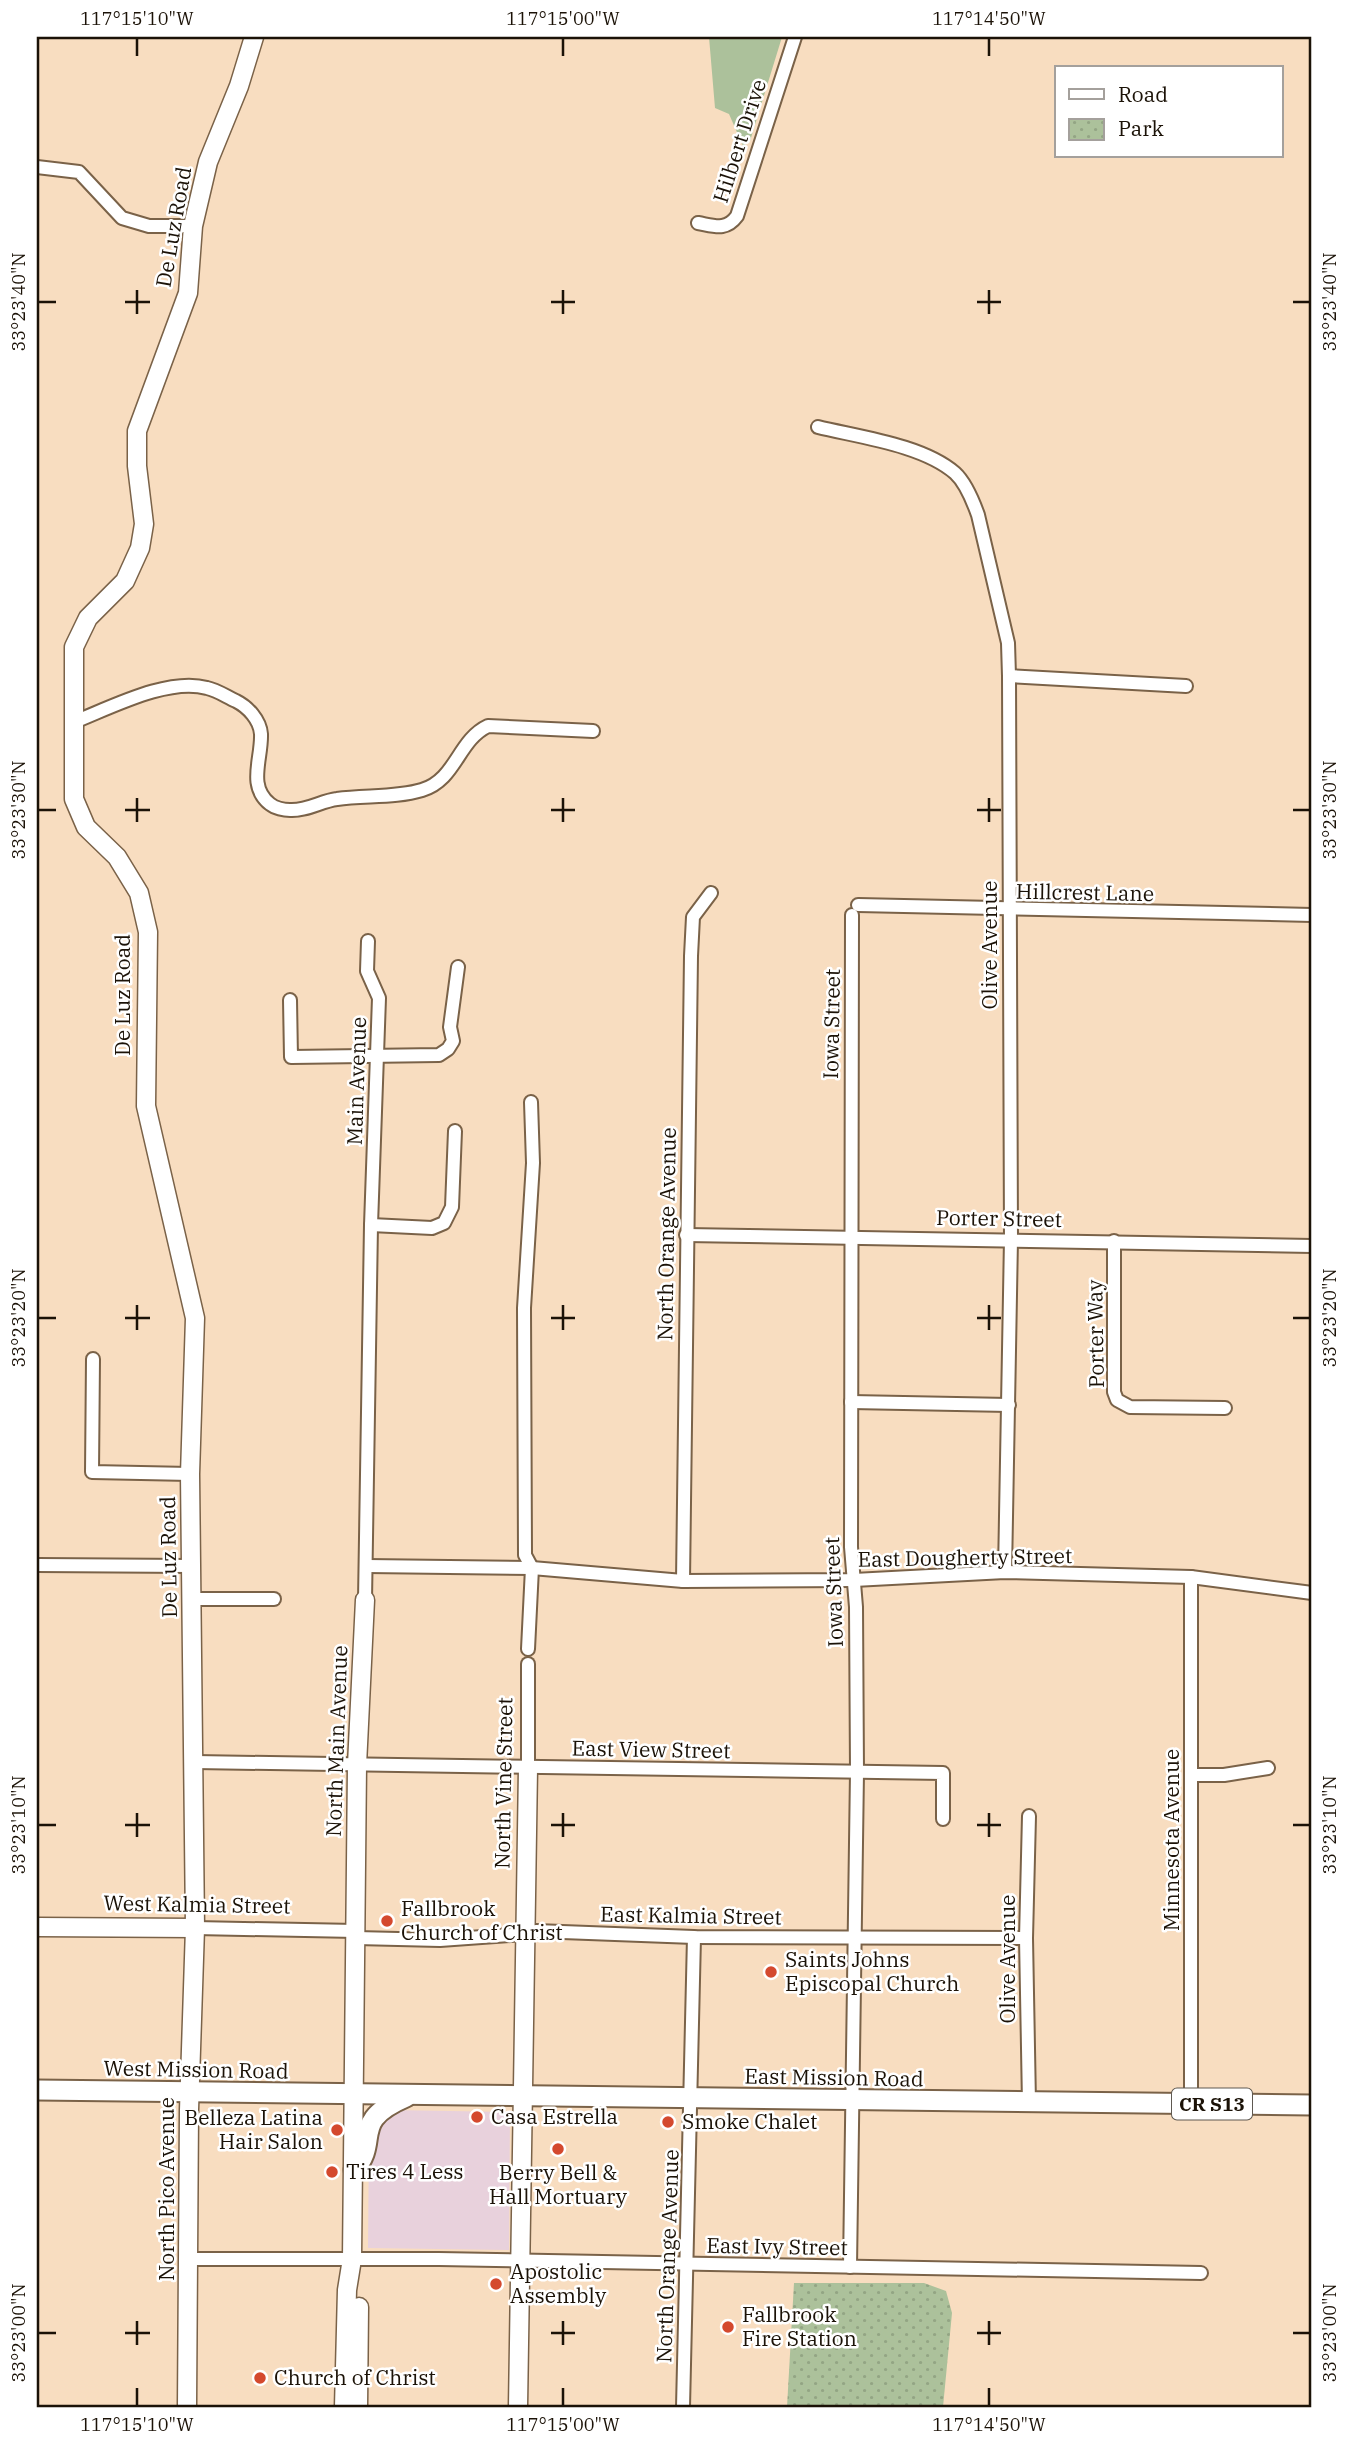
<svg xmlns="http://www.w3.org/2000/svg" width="1349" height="2444" font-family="'IBM Plex Serif',serif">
	<defs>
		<pattern id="park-dots" width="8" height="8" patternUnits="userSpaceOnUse" patternTransform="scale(1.75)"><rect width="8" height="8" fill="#acc19b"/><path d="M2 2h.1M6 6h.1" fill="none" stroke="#93a584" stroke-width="1.8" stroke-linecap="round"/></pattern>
	</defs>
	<rect width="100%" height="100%" fill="#f8ddc0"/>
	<path fill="#e8d1dc" d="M389,2110L510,2112L509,2250L368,2248L369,2133Z"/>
	<path fill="#acc19b" d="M709,37H782L750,141L743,146L729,114L715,108Z"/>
	<path fill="url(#park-dots)" d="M794,2283H924L946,2291L952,2313L943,2407H787Z"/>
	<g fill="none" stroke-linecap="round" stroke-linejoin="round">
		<g stroke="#7a6248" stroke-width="16">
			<g id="street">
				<path d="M37,167L79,172L122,218L149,226H193"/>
				<path d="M698,223C715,226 726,231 737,216L795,37"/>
				<path d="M818,427C859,437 923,445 955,473C966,483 973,501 978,515L1008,643L1009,676L1011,1239L1005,1572"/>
				<path d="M1009,676L1186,686"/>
				<path d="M74,722C110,708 168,677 207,688C217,690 227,697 236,701C248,707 260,720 261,734C262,759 247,786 270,804C275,808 284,810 290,810C307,811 321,801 337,799C364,795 396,798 422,790C456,780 458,740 488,726L593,731"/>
				<path d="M858,905L1312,915"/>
				<path d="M290,1000L291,1057L439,1055L448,1049L453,1041L450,1027L458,967"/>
				<path d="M371,1225L432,1228L444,1223L452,1207L455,1131"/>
				<path d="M686,1235L1312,1246"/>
				<path d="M1114,1241V1392L1117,1400L1130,1407L1225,1408"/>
				<path d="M93,1359L92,1472L190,1474"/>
				<path d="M851,1402L1009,1405"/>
				<path d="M37,1565L192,1566"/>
				<path d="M367,1566L532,1568L683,1581L854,1580L1005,1572L1191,1577L1312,1593"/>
				<path d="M1191,1577V2104"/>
				<path d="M683,1581L691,956L693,917L711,893"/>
				<path d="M193,1599H274"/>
				<path d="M365,1600L371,1225L379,998L367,971L368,941"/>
				<path d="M528,1649L532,1568L525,1555L524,1308L533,1163L531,1102"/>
				<path d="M195,1762L943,1773V1819"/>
				<path d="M528,1768V1664"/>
				<path d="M1191,1775H1224L1268,1768"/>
				<path d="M1029,1816L1026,1938L1029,2103"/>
				<path d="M195,1928L356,1931"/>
				<path d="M356,1938L440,1940L524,1934L536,1931L694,1937L1026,1938"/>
				<path d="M190,2259H439L1201,2273"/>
				<path d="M850,2267L857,1772L856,1607L851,1547L852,915"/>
				<path d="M683,2407L694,1937"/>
			</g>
		</g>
		<g stroke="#7a6248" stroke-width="21">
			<g id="secondary">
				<path d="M37,1927L195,1928"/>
				<path d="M187,2407L189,2110L195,1928L190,1474L195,1318L146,1106L148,932L139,893L117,857L86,827L74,799V647L88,618L125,581L140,548L144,524L137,466V431L188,293L193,226L208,162L239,86L254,37"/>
				<path d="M344,2407L347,2290L352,2259L357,1765L365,1600"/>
				<path d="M358,2407L359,2307"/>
				<path d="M518,2407L528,1768"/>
			</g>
		</g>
		<g stroke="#7a6248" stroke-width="23">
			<g id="primary">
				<path d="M37,2090L1312,2105"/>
				<path d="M354,2170C381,2140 348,2122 406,2097"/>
			</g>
		</g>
		<use href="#street" stroke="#fff" stroke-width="12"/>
		<use href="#secondary" stroke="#fff" stroke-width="18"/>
		<use href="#primary" stroke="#fff" stroke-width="19"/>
	</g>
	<path fill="none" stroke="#1b1207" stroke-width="2.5" d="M137,38V56M563,38V56M989,38V56M137,290V314M563,290V314M989,290V314M38,302H56M125,302H150M551,302H575M977,302H1001M1293,302H1310M137,798V822M563,798V822M989,798V822M38,810H56M125,810H150M551,810H575M977,810H1001M1293,810H1310M137,1305V1330M563,1305V1330M989,1305V1330M38,1318H56M125,1318H150M551,1318H575M977,1318H1001M1293,1318H1310M137,1813V1837M563,1813V1837M989,1813V1837M38,1825H56M125,1825H150M551,1825H575M977,1825H1001M1293,1825H1310M137,2321V2345M563,2321V2345M989,2321V2345M38,2333H56M125,2333H150M551,2333H575M977,2333H1001M1293,2333H1310M137,2388V2406M563,2388V2406M989,2388V2406"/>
	<g fill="#d4492e" stroke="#fff" stroke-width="2.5">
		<circle cx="387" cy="1921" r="7"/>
		<circle cx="771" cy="1972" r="7"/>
		<circle cx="477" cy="2117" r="7"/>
		<circle cx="668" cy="2122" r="7"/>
		<circle cx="337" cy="2130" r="7"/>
		<circle cx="558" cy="2149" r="7"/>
		<circle cx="332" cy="2172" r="7"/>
		<circle cx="496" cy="2284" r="7"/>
		<circle cx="728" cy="2327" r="7"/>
		<circle cx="260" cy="2378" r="7"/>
	</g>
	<g text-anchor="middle" stroke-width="5" stroke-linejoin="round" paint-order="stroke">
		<rect fill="#fff" stroke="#5f5951" stroke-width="2" x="1172" y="2088.5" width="80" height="31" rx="5"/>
		<g font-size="19" font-weight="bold" fill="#1b1207">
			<text x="1212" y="2111">CR S13</text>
		</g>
		<g font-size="21" fill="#1b1207" stroke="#fff">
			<text transform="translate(740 141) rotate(-72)" y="7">Hilbert Drive</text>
			<text transform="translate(174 227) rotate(-80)" y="7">De Luz Road</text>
			<text transform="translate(1085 893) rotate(1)" y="7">Hillcrest Lane</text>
			<text transform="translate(990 945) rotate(-90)" y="7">Olive Avenue</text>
			<text transform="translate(123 995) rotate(-90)" y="7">De Luz Road</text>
			<text transform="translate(832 1024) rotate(-89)" y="7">Iowa Street</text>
			<text transform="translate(357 1081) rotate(-88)" y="7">Main Avenue</text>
			<text transform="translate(999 1219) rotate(1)" y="7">Porter Street</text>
			<text transform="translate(667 1234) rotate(-89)" y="7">North Orange Avenue</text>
			<text transform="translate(1096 1334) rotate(-91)" y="7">Porter Way</text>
			<text transform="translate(169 1557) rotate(-91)" y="7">De Luz Road</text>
			<text transform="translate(965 1558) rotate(-1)" y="7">East Dougherty Street</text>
			<text transform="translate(834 1592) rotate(-92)" y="7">Iowa Street</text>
			<text transform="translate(337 1741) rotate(-88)" y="7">North Main Avenue</text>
			<text transform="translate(651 1750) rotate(1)" y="7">East View Street</text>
			<text transform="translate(504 1783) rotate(-89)" y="7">North Vine Street</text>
			<text transform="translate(1172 1840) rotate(-90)" y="7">Minnesota Avenue</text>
			<text transform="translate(197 1905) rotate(1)" y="7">West Kalmia Street</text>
			<text transform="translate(691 1916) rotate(1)" y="7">East Kalmia Street</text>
			<text transform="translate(1008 1959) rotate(-90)" y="7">Olive Avenue</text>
			<text transform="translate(196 2070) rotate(1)" y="7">West Mission Road</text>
			<text transform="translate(834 2078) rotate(1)" y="7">East Mission Road</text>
			<text transform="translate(167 2189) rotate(-90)" y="7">North Pico Avenue</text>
			<text transform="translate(777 2247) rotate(1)" y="7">East Ivy Street</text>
			<text transform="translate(668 2256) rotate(-88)" y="7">North Orange Avenue</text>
		</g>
		<g font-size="21" fill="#1b1207" stroke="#fff" text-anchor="start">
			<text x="401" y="1916">Fallbrook<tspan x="401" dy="24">Church of Christ</tspan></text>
			<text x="785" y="1967">Saints Johns<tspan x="785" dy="24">Episcopal Church</tspan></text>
			<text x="491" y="2124">Casa Estrella</text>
			<text x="323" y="2125" text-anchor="end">Belleza Latina<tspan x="323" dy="24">Hair Salon</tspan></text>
			<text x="682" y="2129">Smoke Chalet</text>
			<text x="346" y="2179">Tires 4 Less</text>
			<text x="558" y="2180" text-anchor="middle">Berry Bell &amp;<tspan x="558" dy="24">Hall Mortuary</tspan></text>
			<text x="510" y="2279">Apostolic<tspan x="510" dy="24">Assembly</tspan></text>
			<text x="742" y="2322">Fallbrook<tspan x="742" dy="24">Fire Station</tspan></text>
			<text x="274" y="2385">Church of Christ</text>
		</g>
	</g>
	<rect width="1349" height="2444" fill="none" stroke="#ffffff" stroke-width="77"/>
	<rect x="1055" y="66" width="228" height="91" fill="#ffffff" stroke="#a4a09c" stroke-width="2"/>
	<rect x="1069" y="89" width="35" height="10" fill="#ffffff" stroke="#a4a09c" stroke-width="2"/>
	<text x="1118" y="102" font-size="21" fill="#1b1207">Road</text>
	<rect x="1069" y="119" width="35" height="21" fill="url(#park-dots)" stroke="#a4a09c" stroke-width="2"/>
	<text x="1118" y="136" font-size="21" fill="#1b1207">Park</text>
	<rect x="38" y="38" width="1272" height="2368" fill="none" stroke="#1b1207" stroke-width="2.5"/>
	<g font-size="18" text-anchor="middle" fill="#1b1207">
		<text x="137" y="25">117°15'10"W</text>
		<text x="563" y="25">117°15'00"W</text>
		<text x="989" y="25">117°14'50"W</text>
		<text transform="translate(19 302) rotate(-90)" y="6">33°23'40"N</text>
		<text transform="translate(1330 302) rotate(-90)" y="6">33°23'40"N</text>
		<text transform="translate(19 810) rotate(-90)" y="6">33°23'30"N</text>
		<text transform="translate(1330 810) rotate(-90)" y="6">33°23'30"N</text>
		<text transform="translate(19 1318) rotate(-90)" y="6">33°23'20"N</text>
		<text transform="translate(1330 1318) rotate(-90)" y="6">33°23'20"N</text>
		<text transform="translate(19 1825) rotate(-90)" y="6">33°23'10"N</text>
		<text transform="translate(1330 1825) rotate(-90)" y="6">33°23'10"N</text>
		<text transform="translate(19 2333) rotate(-90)" y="6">33°23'00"N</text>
		<text transform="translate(1330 2333) rotate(-90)" y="6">33°23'00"N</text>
		<text x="137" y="2431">117°15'10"W</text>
		<text x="563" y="2431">117°15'00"W</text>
		<text x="989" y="2431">117°14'50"W</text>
	</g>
</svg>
